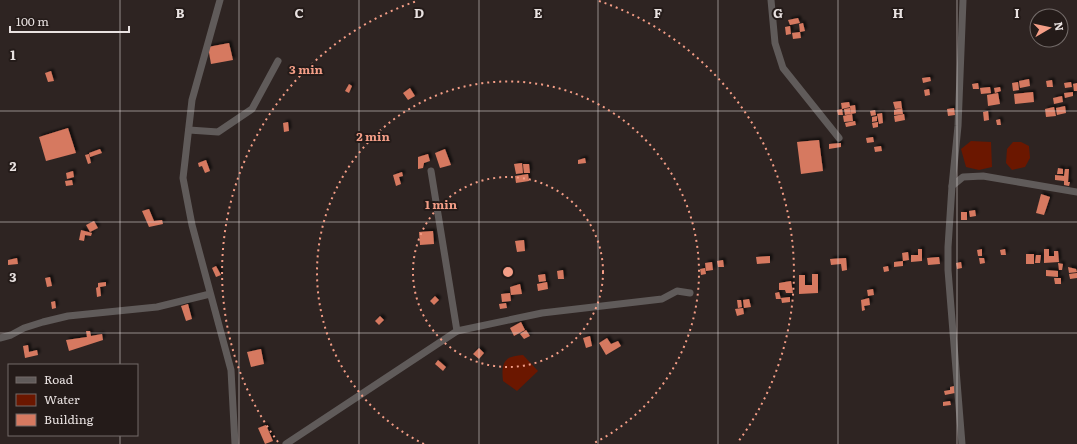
<svg xmlns="http://www.w3.org/2000/svg" width="1077" height="444" font-family="Literata,serif">
	<defs>
		<filter id="shadow"><feDropShadow dx="2.5" dy="-2.5" stdDeviation="1" flood-color="#0009"/></filter>
	</defs>
	<rect width="100%" height="100%" fill="#2e2422"/>
	<g fill="#6b1700">
		<path d="M971,141L991,142L992,167L979,170L966,167L961,149Z"/>
		<path d="M1013,142H1021L1029,146L1030,158L1025,167L1012,170L1006,163L1007,149Z"/>
		<path d="M523,355L538,371L517,391L503,381C501,363 504,356 523,355Z"/>
	</g>
	<g fill="#d67960" filter="url(#shadow)">
		<path d="M798,18L800,23L790,25L788,20Z"/>
		<path d="M803,23L805,31L800,32L799,24Z"/>
		<path d="M790,26L791,34L786,35L785,27Z"/>
		<path d="M800,32L801,38L793,39L792,33Z"/>
		<path d="M229,43L233,60L211,64L208,47Z"/>
		<path d="M51,71L54,81L48,82L45,73Z"/>
		<path d="M930,77L931,81L923,83L922,78Z"/>
		<path d="M1029,79L1030,86L1020,88L1019,81Z"/>
		<path d="M1052,80L1053,87H1047L1046,81Z"/>
		<path d="M1018,82L1019,90L1013,91L1012,83Z"/>
		<path d="M1071,82L1072,87L1065,88L1064,83Z"/>
		<path d="M978,83L979,89H973L972,84Z"/>
		<path d="M1077,83V91H1074L1073,84Z"/>
		<path d="M349,84L352,86L349,93L345,91Z"/>
		<path d="M990,87L991,93L981,94L980,88Z"/>
		<path d="M1000,87L1001,91L995,93L994,88Z"/>
		<path d="M410,88L415,96L408,100L403,93Z"/>
		<path d="M929,89L930,95L925,96L924,90Z"/>
		<path d="M1033,92L1034,102L1015,104L1014,94Z"/>
		<path d="M1073,92V96L1065,98L1064,93Z"/>
		<path d="M998,93L1000,104L988,106L987,95Z"/>
		<path d="M1062,96L1063,102L1054,104L1053,98Z"/>
		<path d="M901,101L902,108L895,109L893,102Z"/>
		<path d="M849,102L850,106L855,105L856,113L851,114L850,107L842,109L841,103Z"/>
		<path d="M1065,106L1066,113L1057,115L1056,108Z"/>
		<path d="M1054,107L1056,116L1046,117L1045,109Z"/>
		<path d="M850,108L851,114L845,115L844,109Z"/>
		<path d="M902,108L903,114L894,115V110Z"/>
		<path d="M954,108L955,115L948,116L947,109Z"/>
		<path d="M842,109L843,115H838L837,110Z"/>
		<path d="M875,110L876,115L871,116L870,111Z"/>
		<path d="M988,111L989,120L984,121L983,112Z"/>
		<path d="M882,113L883,123L879,124L877,114Z"/>
		<path d="M852,114L853,121L844,122L843,116Z"/>
		<path d="M904,114L905,120L895,122L894,116Z"/>
		<path d="M877,116V121L872,122V117Z"/>
		<path d="M1000,119L1001,125H997L996,120Z"/>
		<path d="M855,121L856,125L846,127L845,123Z"/>
		<path d="M288,122L289,131L284,132L283,123Z"/>
		<path d="M878,122V127L873,128L872,123Z"/>
		<path d="M68,128L76,153L46,161L39,137Z"/>
		<path d="M873,137L874,142L867,143L866,138Z"/>
		<path d="M819,140L823,171L801,174L797,142Z"/>
		<path d="M841,143V147L829,149V144Z"/>
		<path d="M881,146L882,151L875,152L874,147Z"/>
		<path d="M100,149L102,153L90,157L89,153Z"/>
		<path d="M445,149L451,165L440,168L435,153Z"/>
		<path d="M89,154L91,163L88,164L85,155Z"/>
		<path d="M428,154L430,161L424,163L423,168L418,169V157Z"/>
		<path d="M585,158L586,163L578,164V160Z"/>
		<path d="M206,160L210,171L205,173L202,166L199,167L198,163Z"/>
		<path d="M522,163L523,173L516,174L514,164Z"/>
		<path d="M523,164H529L530,173H524Z"/>
		<path d="M1058,168L1063,169V174H1057Z"/>
		<path d="M1065,169H1069L1068,182H1070L1069,186L1064,185V181L1055,180V175L1064,176Z"/>
		<path d="M73,171L74,177L67,179L66,173Z"/>
		<path d="M402,172L403,176L399,177L401,184L396,186L393,175Z"/>
		<path d="M528,174L529,181L516,183L515,176Z"/>
		<path d="M72,180L73,185L66,186L65,181Z"/>
		<path d="M1041,194L1050,197L1044,215L1036,213Z"/>
		<path d="M149,209L154,221L162,220L163,224L149,227L142,211Z"/>
		<path d="M975,210L976,216L970,217L969,211Z"/>
		<rect x="961" y="212" width="6" height="8"/>
		<path d="M94,221L98,228L90,232L86,225Z"/>
		<path d="M81,230L92,233L91,236L85,235L84,241L79,240Z"/>
		<path d="M433,231L434,244L420,245L419,232Z"/>
		<path d="M524,240L525,251L517,252L515,241Z"/>
		<path d="M918,249H922V261L911,262V255H918Z"/>
		<path d="M982,249V256H978L977,250Z"/>
		<path d="M1005,249L1006,255H1001L1000,250Z"/>
		<path d="M1044,249H1049V256H1054V251H1058L1059,262L1044,263Z"/>
		<path d="M908,252L909,260L903,261L902,253Z"/>
		<rect x="1026" y="254" width="8" height="10"/>
		<path d="M1036,255H1041L1040,263H1035Z"/>
		<path d="M770,256V263L757,264L756,257Z"/>
		<path d="M939,257L940,264L928,265L927,258Z"/>
		<path d="M17,258L18,264L8,265V260Z"/>
		<path d="M846,258L847,270L842,271L841,264L831,265L830,259Z"/>
		<path d="M979,258H984L985,263L980,264Z"/>
		<path d="M723,260L724,267H718L717,261Z"/>
		<path d="M903,261V266L894,267V262Z"/>
		<path d="M712,262L713,270L706,271L705,263Z"/>
		<path d="M961,262L962,268L957,269L956,263Z"/>
		<path d="M1058,263L1063,264L1062,270H1059Z"/>
		<path d="M216,266L221,275L216,277L212,268Z"/>
		<path d="M888,266L889,271L884,272L883,267Z"/>
		<path d="M1068,267L1076,269L1077,272L1069,273Z"/>
		<path d="M705,268L706,274L701,275L700,269Z"/>
		<path d="M563,270L564,279H558L557,271Z"/>
		<path d="M1046,270L1058,271V277L1046,276Z"/>
		<path d="M1077,273V278L1070,279L1069,274Z"/>
		<path d="M545,274L546,281L539,282L538,275Z"/>
		<path d="M812,274H818V293L799,294V275H805V285H812Z"/>
		<path d="M50,277L52,286L47,287L45,278Z"/>
		<path d="M1054,278H1061V284H1055Z"/>
		<path d="M791,281L793,293H786L785,290H779V283Z"/>
		<path d="M106,282V286L100,287L101,296L97,297L96,288L98,287V283Z"/>
		<path d="M547,282L548,289L538,291L537,284Z"/>
		<path d="M520,284L522,294L511,295L510,287Z"/>
		<path d="M873,289L874,295L868,296L867,290Z"/>
		<path d="M779,292L781,299H776L775,293Z"/>
		<path d="M510,293L511,301L502,302L501,294Z"/>
		<path d="M435,296L439,300L434,305L430,301Z"/>
		<path d="M790,297V302L782,303L781,298Z"/>
		<path d="M869,298L870,305L864,306L865,310L862,311L861,300Z"/>
		<path d="M749,299L751,307L744,308L743,300Z"/>
		<path d="M737,300H741L742,307L738,308Z"/>
		<path d="M55,301L56,308L52,309L51,302Z"/>
		<path d="M506,303L507,308L500,309L499,304Z"/>
		<path d="M188,304L192,319L186,321L181,306Z"/>
		<path d="M743,308L744,314L737,316L735,309Z"/>
		<path d="M380,316L384,320L379,325L375,321Z"/>
		<path d="M521,322L525,330L514,336L510,328Z"/>
		<path d="M526,330L530,336L524,339L520,334Z"/>
		<path d="M86,331H90L91,336L102,334L103,340L69,351L66,340L87,337Z"/>
		<path d="M590,336L592,346L586,348L583,338Z"/>
		<path d="M607,338L611,344L618,341L621,346L606,355L599,343Z"/>
		<path d="M28,345L29,352L37,350L38,355L25,358L23,346Z"/>
		<path d="M479,348L484,353L479,359L473,354Z"/>
		<path d="M261,349L264,364L251,367L247,352Z"/>
		<path d="M438,360L446,367L443,371L435,364Z"/>
		<path d="M954,386L955,393L945,395L944,391L950,390V387Z"/>
		<path d="M950,401L951,405L943,406V402Z"/>
		<path d="M266,425L273,441L265,444L258,428Z"/>
	</g>
	<g fill="none" stroke-linecap="round" stroke-linejoin="round">
		<g stroke="#605b5a" stroke-width="7">
			<path d="M220,0L192,100L183,178L192,225L231,370L235,444"/>
			<path d="M771,0L775,43L783,68L839,138"/>
			<path d="M189,130L218,132L252,109L278,61"/>
			<path d="M952,186L958,126L963,0"/>
			<path d="M457,331L542,313L662,299L677,291L690,293"/>
			<path d="M0,338L11,335L24,328L43,322L68,316L157,307L210,294"/>
			<path d="M286,444L457,331L431,171"/>
			<path d="M962,444L948,270V247L952,186L963,177L983,176L1077,192"/>
		</g>
	</g>
	<path fill="none" stroke="#e9e2e1" stroke-width="1" stroke-opacity="0.55" d="M120,0V365M239,0V444M359,0V444M479,0V444M598,0V444M718,0V444M838,0V444M957,0V444M0,111H1077M0,222H1077M0,333H1077M120,435V444"/>
	<g fill="none" stroke="#f49e87" stroke-width="2" stroke-dasharray="2 4">
		<circle cx="508" cy="272" r="95"/>
		<path d="M424 444A191 191 0 1 1 592 444"/>
		<path d="M278 442A286 286 0 0 1 417 1M599 1A286 286 0 0 1 738 442"/>
	</g>
	<g font-size="13" text-anchor="middle" font-weight="bold" fill="#e9e2e1" stroke="#241b19" stroke-width="4" stroke-linejoin="round" paint-order="stroke">
		<text x="180" y="18">B</text>
		<text x="299" y="18">C</text>
		<text x="419" y="18">D</text>
		<text x="538" y="18">E</text>
		<text x="658" y="18">F</text>
		<text x="778" y="18">G</text>
		<text x="898" y="18">H</text>
		<text x="1017" y="18">I</text>
		<text x="13" y="60">1</text>
		<text x="13" y="171">2</text>
		<text x="13" y="282">3</text>
	</g>
	<circle cx="508" cy="272" r="6" fill="#f49e87" stroke="#241b19" stroke-width="2"/>
	<g font-size="12" text-anchor="middle" font-weight="bold" fill="#f49e87" stroke="#241b19" stroke-width="4" stroke-linejoin="round" paint-order="stroke">
		<text x="306" y="74">3 min</text>
		<text x="373" y="141">2 min</text>
		<text x="441" y="209">1 min</text>
	</g>
	<rect x="8" y="364" width="130" height="72" fill="#241b19" stroke="#736b69"/>
	<rect x="16" y="377" width="20" height="6" fill="#605b5a" stroke="#736b69"/>
	<text x="44" y="384" font-size="12" fill="#e9e2e1">Road</text>
	<rect x="16" y="394" width="20" height="12" fill="#6b1700" stroke="#736b69"/>
	<text x="44" y="404" font-size="12" fill="#e9e2e1">Water</text>
	<rect x="16" y="414" width="20" height="12" fill="#d67960" stroke="#736b69"/>
	<text x="44" y="424" font-size="12" fill="#e9e2e1">Building</text>
	<g transform="translate(1049 28) rotate(81)"><circle r="19" fill="#241b19" stroke="#736b69"/>
	<path d="M0-3L7 15L0 10L-7 15Z" fill="#f49e87"/>
	<text y="-6" font-size="11" font-weight="bold" text-anchor="middle" fill="#e9e2e1">N</text>
	</g>
	<path d="M10 26v6h119v-6" fill="none" stroke="#e9e2e1" stroke-width="2"/>
	<text x="16" y="26" font-size="12" fill="#e9e2e1" stroke="#241b19" stroke-width="3" paint-order="stroke">100 m</text>
</svg>
